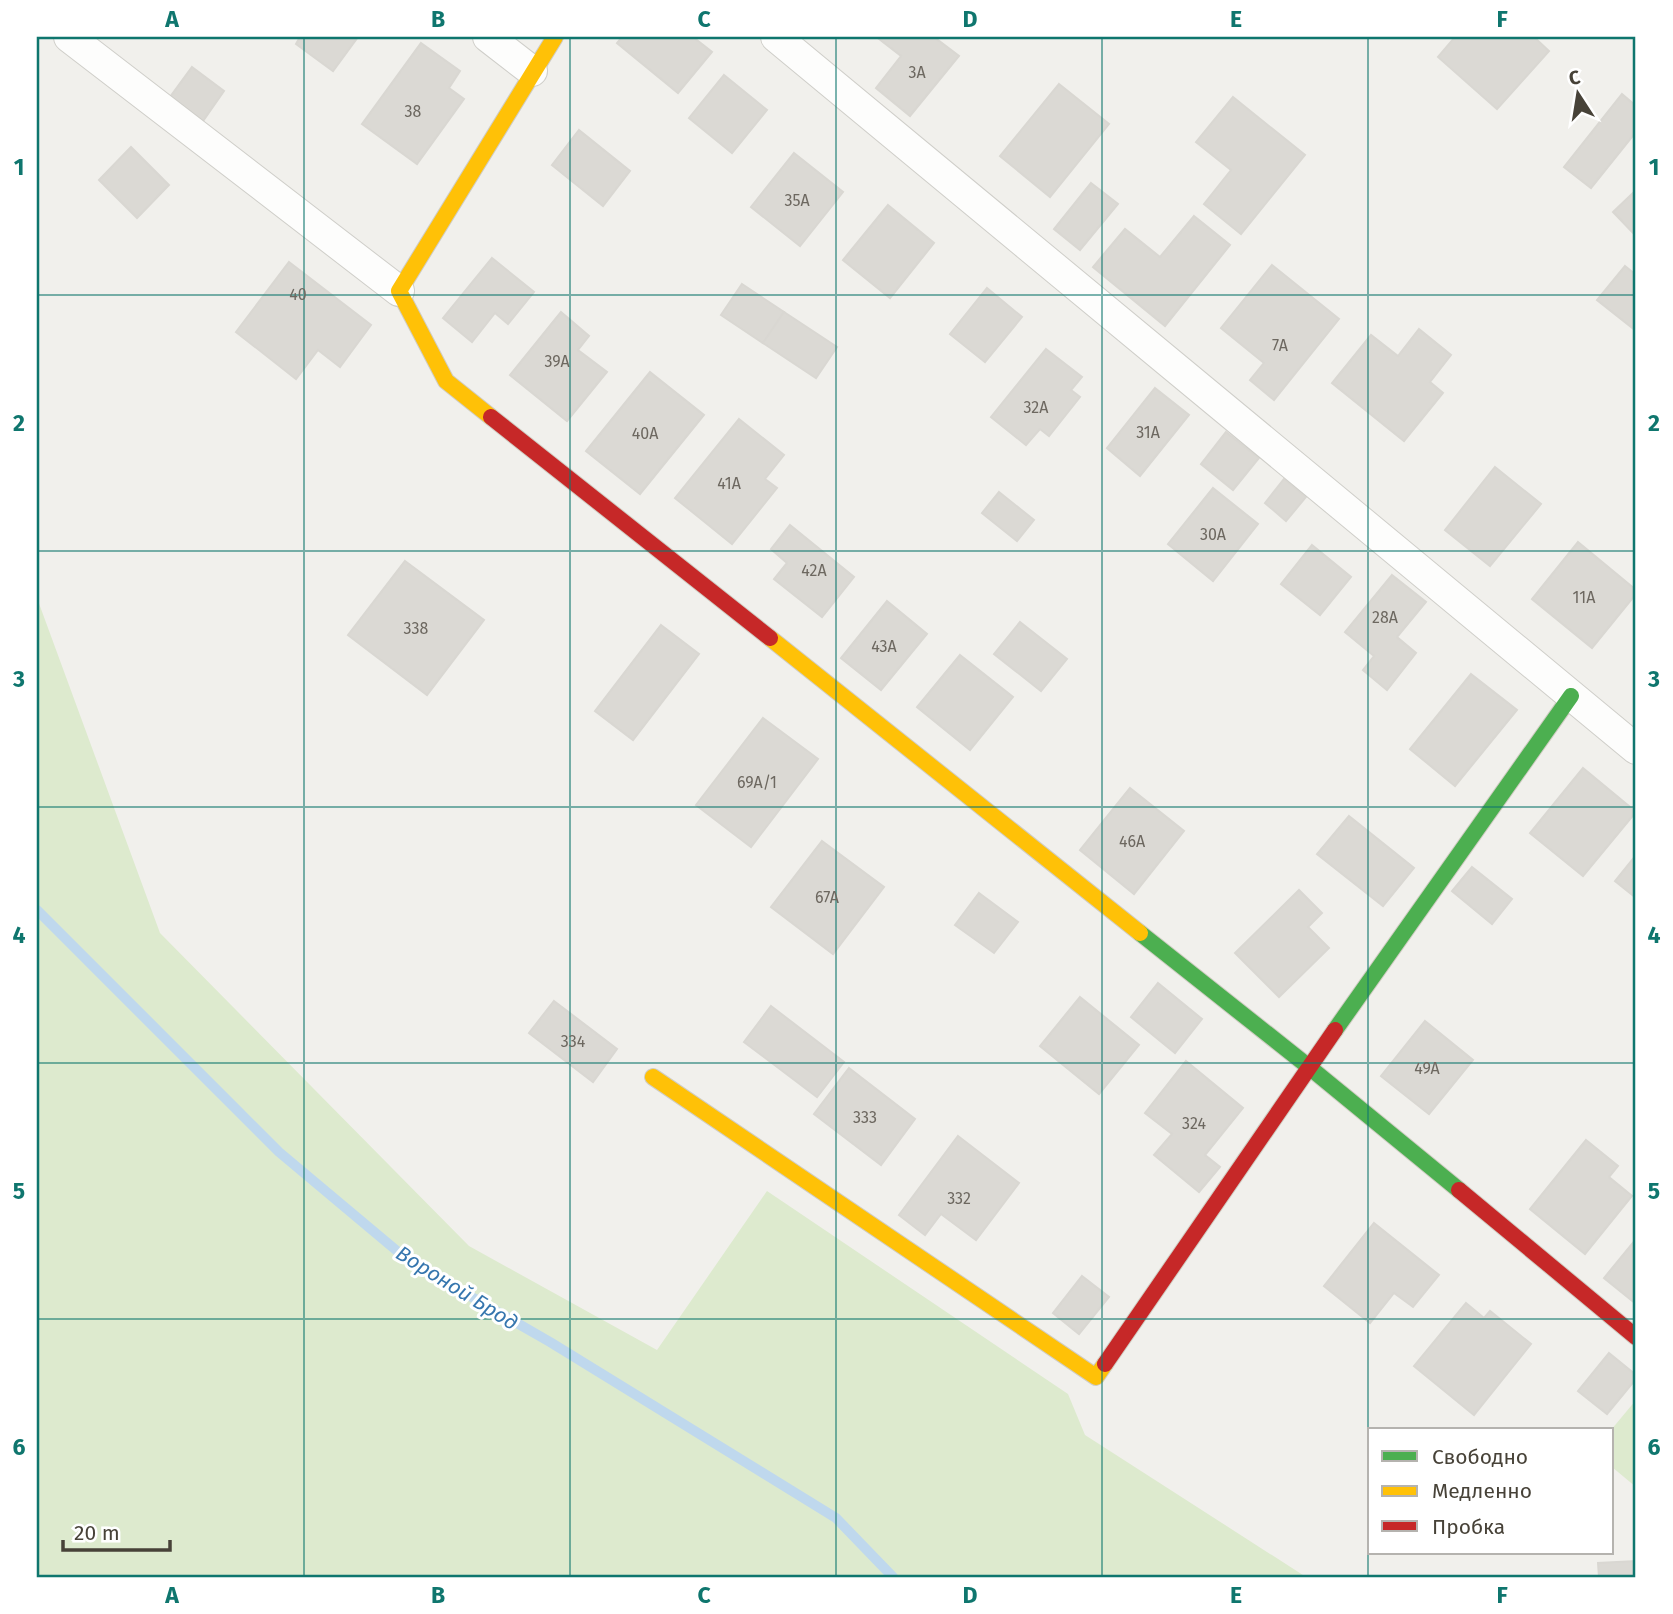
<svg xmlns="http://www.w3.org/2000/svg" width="1673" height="1614" font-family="'Fira Sans',sans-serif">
	<rect width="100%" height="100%" fill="#f1f0ec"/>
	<g fill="#ddeace">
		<path d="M37,598L160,933L469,1246L657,1350L767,1191L1068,1394L1085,1435L1306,1577H37Z"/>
		<path d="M1636,1400V1487L1612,1467L1611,1430Z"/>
	</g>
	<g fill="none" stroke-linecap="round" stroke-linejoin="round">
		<path stroke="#bfd8ed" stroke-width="10" d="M37,910L279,1152L409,1261L550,1342L836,1518L893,1577"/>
	</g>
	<g fill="#dbd9d4" stroke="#d9d7d2" stroke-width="2">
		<path d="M300,37H358L333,71L296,44Z"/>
		<path d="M622,37H693L712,52L678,93L617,43Z"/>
		<path d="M881,37H934L959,56L910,116L876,88L901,56L879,39Z"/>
		<path d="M1455,37H1534L1549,51L1497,109L1438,57Z"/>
		<path d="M421,43L460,71L449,88L464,99L417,164L362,124Z"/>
		<path d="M192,67L224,91L203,121L170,97Z"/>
		<path d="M724,75L767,110L732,153L689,118Z"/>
		<path d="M1059,84L1109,124L1050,197L1000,156Z"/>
		<path d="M1622,94L1636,106V132L1591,188L1564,167Z"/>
		<path d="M1233,97L1305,155L1241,234L1204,204L1231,170L1196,142Z"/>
		<path d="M579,130L630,171L603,206L552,165Z"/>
		<path d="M131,147L169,185L137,218L99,180Z"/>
		<path d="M794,153L843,192L800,246L751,207Z"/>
		<path d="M1091,183L1118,204L1080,250L1054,229Z"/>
		<path d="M1636,190V236L1613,212Z"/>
		<path d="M888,205L934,243L890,298L843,260Z"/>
		<path d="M1194,216L1230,245L1165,326L1093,267L1125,229L1160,257Z"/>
		<path d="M492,258L534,292L508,324L495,313L472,342L443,318Z"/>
		<path d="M289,262L371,325L340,367L318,350L296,379L236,332Z"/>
		<path d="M1272,265L1339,319L1274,400L1250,380L1264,363L1221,328Z"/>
		<path d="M1625,266L1636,275V331L1597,300Z"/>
		<path d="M742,284L784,312L763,343L721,315Z"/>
		<path d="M987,288L1022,317L985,362L950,334Z"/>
		<path d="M561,312L589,336L578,350L607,372L567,421L510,375Z"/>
		<path d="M784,312L837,347L816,378L763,343Z"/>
		<path d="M1419,329L1451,355L1430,382L1443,393L1404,441L1332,383L1371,335L1398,356Z"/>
		<path d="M1046,349L1082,377L1071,390L1080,397L1049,436L1040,429L1026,445L991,417Z"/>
		<path d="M650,372L704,415L640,494L586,451Z"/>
		<path d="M1155,388L1189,415L1140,476L1107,448Z"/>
		<path d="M739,419L784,455L765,479L777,488L732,544L675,498Z"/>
		<path d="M1226,432L1259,458L1233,490L1201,464Z"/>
		<path d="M1495,467L1541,504L1490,566L1445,530Z"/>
		<path d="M1284,479L1306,497L1286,521L1265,503Z"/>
		<path d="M1213,488L1258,524L1213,581L1168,544Z"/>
		<path d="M999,492L1034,520L1017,541L982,513Z"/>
		<path d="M790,525L854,577L822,617L774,579L787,563L771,549Z"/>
		<path d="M1578,542L1636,590V594L1592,648L1532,599Z"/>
		<path d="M1312,545L1351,577L1320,615L1281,584Z"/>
		<path d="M405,561L484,620L427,695L348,635Z"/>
		<path d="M1392,575L1426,602L1397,637L1416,653L1387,690L1363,670L1374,656L1345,632Z"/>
		<path d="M887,601L927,634L881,690L841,658Z"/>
		<path d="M1020,622L1067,659L1041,691L994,654Z"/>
		<path d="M661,625L699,654L633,740L595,711Z"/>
		<path d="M960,655L1013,697L970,750L917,707Z"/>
		<path d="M1471,674L1517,710L1455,786L1410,749Z"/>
		<path d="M763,718L818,759L751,847L696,805Z"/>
		<path d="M1583,768L1636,812L1583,876L1530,833Z"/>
		<path d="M1130,788L1184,831L1134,894L1080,850Z"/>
		<path d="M1349,816L1414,868L1383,906L1317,854Z"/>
		<path d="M822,841L884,887L833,954L771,907Z"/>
		<path d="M1636,855V898L1615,881Z"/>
		<path d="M1472,867L1512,899L1492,924L1452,891Z"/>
		<path d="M1299,890L1322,913L1308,927L1329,948L1279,997L1235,953Z"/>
		<path d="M979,893L1018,922L994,953L955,925Z"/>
		<path d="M1158,983L1202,1019L1175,1053L1131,1017Z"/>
		<path d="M1080,997L1139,1045L1099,1094L1040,1046Z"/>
		<path d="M554,1001L617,1049L593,1082L529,1033Z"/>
		<path d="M771,1006L844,1062L817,1097L744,1042Z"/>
		<path d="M1425,1021L1473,1060L1429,1114L1381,1076Z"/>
		<path d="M1186,1061L1243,1108L1205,1155L1220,1167L1199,1192L1154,1155L1172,1134L1145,1113Z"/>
		<path d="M849,1068L915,1119L881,1165L814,1114Z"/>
		<path d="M958,1136L1019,1183L976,1240L941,1214L925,1235L899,1215Z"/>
		<path d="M1586,1140L1618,1166L1609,1177L1632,1196L1585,1254L1530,1209Z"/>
		<path d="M1374,1223L1439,1275L1413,1307L1394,1293L1370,1323L1324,1286Z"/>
		<path d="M1636,1239V1304L1604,1278Z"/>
		<path d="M1082,1276L1109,1297L1079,1334L1053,1313Z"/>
		<path d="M1466,1303L1484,1318L1490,1311L1531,1344L1474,1415L1414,1366Z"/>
		<path d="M1609,1353L1636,1375V1379L1607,1414L1578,1391Z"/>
		<path d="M1636,1561V1577H1599L1598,1563Z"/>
	</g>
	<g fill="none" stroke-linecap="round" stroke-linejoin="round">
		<g stroke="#cfcec9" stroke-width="32">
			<g id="street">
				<path d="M69,37L399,291"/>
				<path d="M488,37L532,71"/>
				<path d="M776,37L1636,749"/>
			</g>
		</g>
		<g stroke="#d0cdc3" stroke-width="18">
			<g id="fast">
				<path d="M1140,933L1309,1067L1459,1190"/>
				<path d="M1335,1030L1571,696"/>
			</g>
		</g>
		<g stroke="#d0cdc3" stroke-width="18">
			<g id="slow">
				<path d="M491,417L446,381L399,291L555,37"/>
				<path d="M770,638L1140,933"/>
				<path d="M653,1077L1096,1377L1105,1364"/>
			</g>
		</g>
		<g stroke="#d0cdc3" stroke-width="18">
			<g id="jam">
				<path d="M491,417L770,638"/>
				<path d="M1459,1190L1636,1337"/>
				<path d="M1105,1364L1335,1030"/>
			</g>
		</g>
		<use href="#street" stroke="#fdfdfc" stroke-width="30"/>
		<use href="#fast" stroke="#4caf50" stroke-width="16"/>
		<use href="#slow" stroke="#ffc107" stroke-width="16"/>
		<use href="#jam" stroke="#c62828" stroke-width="16"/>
	</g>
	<path fill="none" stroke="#0f766e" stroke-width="2" stroke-opacity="0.55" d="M304,37V1577M570,37V1577M836,37V1577M1102,37V1577M1368,37V1577M37,295H1636M37,551H1636M37,807H1636M37,1063H1636M37,1319H1636"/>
	<g text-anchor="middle" stroke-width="6" stroke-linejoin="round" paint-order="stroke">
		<g font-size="16" fill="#6d6860">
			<text x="917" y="78">3А</text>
			<text x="413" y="117">38</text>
			<text x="797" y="206">35А</text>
			<text x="298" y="300">40</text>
			<text x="1280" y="351">7А</text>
			<text x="557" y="367">39А</text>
			<text x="1036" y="413">32А</text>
			<text x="1148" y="438">31А</text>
			<text x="645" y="439">40А</text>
			<text x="729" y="489">41А</text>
			<text x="1213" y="540">30А</text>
			<text x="814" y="576">42А</text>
			<text x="1584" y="603">11А</text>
			<text x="1385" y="623">28А</text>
			<text x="416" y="634">338</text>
			<text x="884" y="652">43А</text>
			<text x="757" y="788">69А/1</text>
			<text x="1132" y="847">46А</text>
			<text x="827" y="903">67А</text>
			<text x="573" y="1047">334</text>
			<text x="1427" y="1074">49А</text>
			<text x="865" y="1123">333</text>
			<text x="1194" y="1129">324</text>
			<text x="959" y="1204">332</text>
		</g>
		<g font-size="21" font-style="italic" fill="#3676ae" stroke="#fff">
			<text transform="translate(457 1288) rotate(32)" y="7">Вороной Брод</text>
		</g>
	</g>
	<rect width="1673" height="1614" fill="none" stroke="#ffffff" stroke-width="77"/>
	<rect x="1368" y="1428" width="245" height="126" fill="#ffffff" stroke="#b5b3af" stroke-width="2"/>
	<rect x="1382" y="1451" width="35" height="10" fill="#4caf50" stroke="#b5b3af" stroke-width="2"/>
	<text x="1432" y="1464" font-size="21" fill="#474238">Свободно</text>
	<rect x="1382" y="1486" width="35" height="10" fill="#ffc107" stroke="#b5b3af" stroke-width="2"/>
	<text x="1432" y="1498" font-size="21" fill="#474238">Медленно</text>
	<rect x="1382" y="1521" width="35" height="10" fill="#c62828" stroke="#b5b3af" stroke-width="2"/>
	<text x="1432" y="1534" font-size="21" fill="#474238">Пробка</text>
	<g transform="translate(1578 94) rotate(348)" stroke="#ffffff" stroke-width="5" paint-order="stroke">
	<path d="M0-5L12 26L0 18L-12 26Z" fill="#474238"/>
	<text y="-10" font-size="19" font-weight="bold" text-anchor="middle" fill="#474238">С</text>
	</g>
	<path d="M63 1540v10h107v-10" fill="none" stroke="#474238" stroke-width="3.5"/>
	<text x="74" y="1540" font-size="21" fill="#474238" stroke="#ffffff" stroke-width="5" paint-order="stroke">20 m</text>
	<rect x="38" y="38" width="1596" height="1538" fill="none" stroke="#0f766e" stroke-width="2.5"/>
	<g font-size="23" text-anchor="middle" font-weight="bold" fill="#0f766e">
		<text x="172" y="27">A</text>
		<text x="438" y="27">B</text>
		<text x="704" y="27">C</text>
		<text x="970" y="27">D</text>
		<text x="1236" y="27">E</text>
		<text x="1502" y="27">F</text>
		<text x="19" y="175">1</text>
		<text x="1654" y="175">1</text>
		<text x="19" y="431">2</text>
		<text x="1654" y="431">2</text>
		<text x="19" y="687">3</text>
		<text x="1654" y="687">3</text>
		<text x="19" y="943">4</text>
		<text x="1654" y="943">4</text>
		<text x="19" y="1199">5</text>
		<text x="1654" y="1199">5</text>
		<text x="19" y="1455">6</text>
		<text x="1654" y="1455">6</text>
		<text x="172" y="1603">A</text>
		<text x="438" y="1603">B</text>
		<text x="704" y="1603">C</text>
		<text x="970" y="1603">D</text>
		<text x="1236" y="1603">E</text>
		<text x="1502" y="1603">F</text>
	</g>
</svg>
